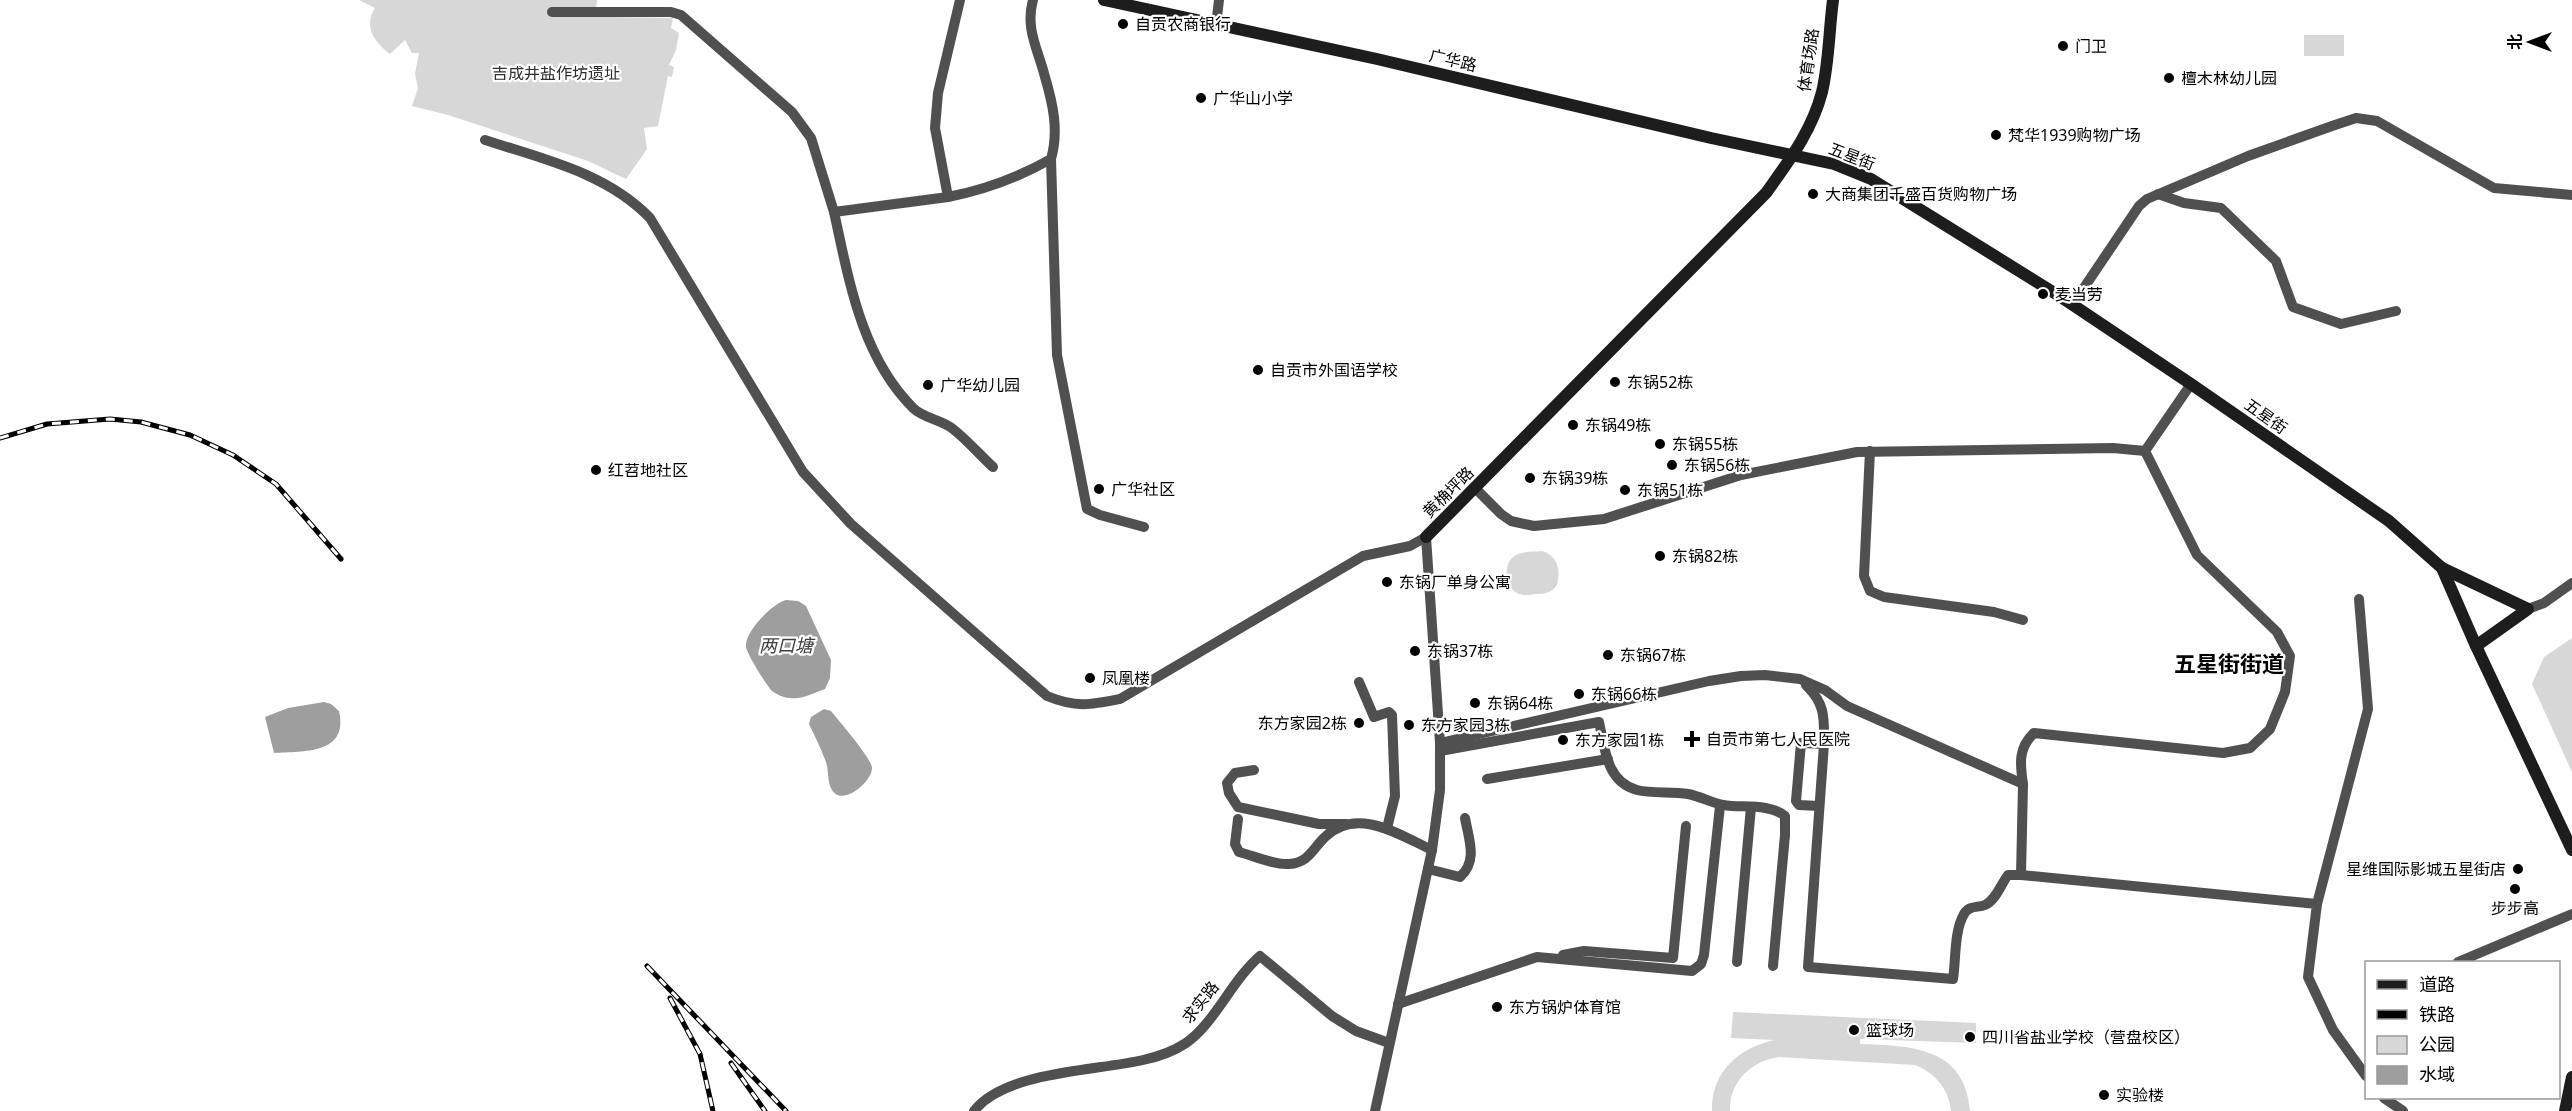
<svg xmlns="http://www.w3.org/2000/svg" width="2572" height="1111" font-family="'Noto Sans','Noto Sans SC',sans-serif">
	<rect width="100%" height="100%" fill="#fff"/>
	<g fill="#d7d7d7">
		<path d="M359,0H597L596,12L610,17L673,18L671,28L679,33L676,50L669,65L674,67L672,77L668,76L658,126L644,128L647,149L626,179L588,161L448,115L412,106L418,88L415,74L419,53H412L405,40L390,54C374,42 363,26 375,8Z"/>
		<rect x="2304" y="35" width="40" height="21"/>
		<path d="M1542,551C1558,556 1561,570 1557,585C1551,593 1545,594 1536,594C1529,595 1523,596 1517,593C1503,586 1503,559 1518,554C1526,551 1535,552 1542,551Z"/>
		<path d="M2572,638V772L2532,684L2544,657Z"/>
		<path d="M1733,1012L1976,1023V1043L1860,1039V1044C1910,1046 1965,1046 1970,1111H1951C1949,1089 1935,1073 1915,1065L1779,1057C1751,1061 1729,1082 1730,1111H1712C1711,1072 1739,1048 1774,1040L1731,1038Z"/>
	</g>
	<g fill="#9e9e9e">
		<path d="M786,600L798,601L806,606L831,660L830,678L825,689C813,693 802,700 789,698C784,698 776,694 772,691C767,686 747,654 746,647C744,632 773,603 786,600Z"/>
		<path d="M324,702L331,704L339,711C349,755 303,751 274,753L265,717L288,708Z"/>
		<path d="M824,709L831,711C839,721 872,759 872,768C872,782 842,807 832,790C827,782 829,771 826,762C821,749 815,736 809,724L811,717Z"/>
	</g>
	<g fill="none" stroke-linecap="round" stroke-linejoin="round">
		<g stroke="#505050" stroke-width="10">
			<path d="M960,0L938,93L935,128L948,197C984,190 1019,177 1051,159C1059,131 1053,104 1045,77C1038,49 1025,29 1033,0"/>
			<path d="M552,12H671L681,15L792,112L811,138L834,212L948,197"/>
			<path d="M1216,25L1219,0"/>
			<path d="M485,140C543,159 607,173 650,218L803,472L851,524L1047,696C1076,708 1090,705 1120,699L1363,556L1410,546L1426,537L1440,743V790L1432,850L1375,1111"/>
			<path d="M1051,159L1057,355L1087,509L1100,515L1144,527"/>
			<path d="M2158,194L2184,203L2221,208L2276,261L2293,307L2341,324L2396,311"/>
			<path d="M834,212C849,280 861,356 913,408C923,418 942,420 953,429C967,440 980,455 993,467"/>
			<path d="M2073,304L2139,206L2147,199L2248,156L2332,126L2356,118L2377,121L2494,188L2572,195"/>
			<path d="M1870,451L1864,576L1870,591L1884,597L1994,612L2023,620"/>
			<path d="M1475,488L1501,514L1511,521L1534,526L1604,519L1741,475L1857,452L2113,448L2145,451"/>
			<path d="M2528,609L2544,603L2572,583"/>
			<path d="M1359,682L1374,717L1389,712L1392,715L1395,796L1387,828"/>
			<path d="M1806,685C1826,704 1824,719 1824,744L1808,967L1953,979C1956,960 1954,931 1964,914C1969,905 1978,908 1985,905C1996,900 2001,884 2008,875H2021"/>
			<path d="M1440,743L1709,681L1741,676L1765,675L1800,679L1825,690L1847,706L2023,784L2021,875L2317,904L2308,977L2333,1030L2366,1076"/>
			<path d="M1440,751L1599,722C1605,748 1606,782 1637,790C1653,794 1672,791 1688,794C1704,797 1715,806 1732,806C1749,807 1772,805 1785,816V835L1773,966"/>
			<path d="M1254,770L1235,773L1227,783L1229,793L1238,807L1319,824H1346"/>
			<path d="M1487,779L1608,759"/>
			<path d="M2023,784C2020,764 2018,748 2034,733L2223,753L2250,748L2270,729L2285,692L2290,656L2277,632L2197,555L2145,451L2191,384"/>
			<path d="M1819,806L1799,805L1796,801L1801,743L1824,744"/>
			<path d="M1238,819L1235,844L1239,852C1254,856 1274,865 1289,864C1309,863 1313,848 1325,837C1357,806 1400,835 1432,850"/>
			<path d="M1428,869L1460,877C1478,861 1469,840 1465,818"/>
			<path d="M2317,904L2368,709L2359,599"/>
			<path d="M1563,955L1584,951L1673,958L1686,826"/>
			<path d="M1737,962L1751,807"/>
			<path d="M2458,962L2572,914"/>
			<path d="M1398,1004L1537,957L1692,971L1701,964L1704,955L1720,806"/>
			<path d="M2384,1098L2403,1111"/>
			<path d="M974,1111C1005,1071 1096,1071 1143,1060C1157,1057 1174,1051 1186,1043C1214,1024 1232,980 1260,956L1332,1016L1356,1031L1389,1043"/>
		</g>
		<g stroke="#1d1d1d" stroke-width="12">
			<path d="M1104,0L1377,59L1711,138L1834,164L1871,179L2061,297L2191,384L2389,521L2442,568L2476,646L2572,850"/>
			<path d="M1426,537L1766,193C1788,162 1812,131 1822,92C1829,63 1829,30 1833,0"/>
			<path d="M2442,568L2528,609L2476,646"/>
			<path d="M2565,1111L2572,1077"/>
		</g>
		<g stroke="#000" stroke-width="5">
			<g id="rail">
				<path d="M0,438L47,424L110,419L141,422L190,435L233,455L276,484L341,559"/>
				<path d="M647,966L786,1111"/>
				<path d="M670,998L700,1054L713,1111"/>
				<path d="M731,1063L765,1111"/>
			</g>
		</g>
		<use href="#rail" stroke="#fff" stroke-width="3" stroke-dasharray="9" stroke-linecap="butt"/>
	</g>
	<g fill="#000" stroke="#fff" stroke-width="2">
		<circle cx="1123" cy="24" r="6"/>
		<circle cx="2063" cy="46" r="6"/>
		<circle cx="2169" cy="78" r="6"/>
		<circle cx="1201" cy="98" r="6"/>
		<circle cx="1996" cy="135" r="6"/>
		<circle cx="1813" cy="194" r="6"/>
		<circle cx="2043" cy="294" r="6"/>
		<circle cx="1258" cy="370" r="6"/>
		<circle cx="1615" cy="382" r="6"/>
		<circle cx="928" cy="385" r="6"/>
		<circle cx="1573" cy="425" r="6"/>
		<circle cx="1660" cy="444" r="6"/>
		<circle cx="1672" cy="465" r="6"/>
		<circle cx="596" cy="470" r="6"/>
		<circle cx="1530" cy="478" r="6"/>
		<circle cx="1099" cy="489" r="6"/>
		<circle cx="1625" cy="490" r="6"/>
		<circle cx="1660" cy="556" r="6"/>
		<circle cx="1387" cy="582" r="6"/>
		<circle cx="1415" cy="651" r="6"/>
		<circle cx="1608" cy="655" r="6"/>
		<circle cx="1090" cy="678" r="6"/>
		<circle cx="1579" cy="694" r="6"/>
		<circle cx="1475" cy="703" r="6"/>
		<circle cx="1359" cy="723" r="6"/>
		<circle cx="1409" cy="725" r="6"/>
		<path d="M1689 730h6v6h6v6h-6v6h-6v-6h-6v-6h6z"/>
		<circle cx="1563" cy="740" r="6"/>
		<circle cx="2518" cy="869" r="6"/>
		<circle cx="2515" cy="889" r="6"/>
		<circle cx="1497" cy="1007" r="6"/>
		<circle cx="1854" cy="1030" r="6"/>
		<circle cx="1970" cy="1037" r="6"/>
		<circle cx="2104" cy="1095" r="6"/>
	</g>
	<g text-anchor="middle" stroke-width="4.5" stroke-linejoin="round" paint-order="stroke">
		<g font-size="16" fill="#000" stroke="#fff" text-anchor="start">
			<text x="1135" y="30">自贡农商银行</text>
			<text x="2075" y="52">门卫</text>
			<text x="2181" y="84">檀木林幼儿园</text>
			<text x="1213" y="104">广华山小学</text>
			<text x="2008" y="141">梵华1939购物广场</text>
			<text x="1825" y="200">大商集团千盛百货购物广场</text>
			<text x="2055" y="300">麦当劳</text>
			<text x="1270" y="376">自贡市外国语学校</text>
			<text x="1627" y="388">东锅52栋</text>
			<text x="940" y="391">广华幼儿园</text>
			<text x="1585" y="431">东锅49栋</text>
			<text x="1672" y="450">东锅55栋</text>
			<text x="1684" y="471">东锅56栋</text>
			<text x="608" y="476">红苕地社区</text>
			<text x="1542" y="484">东锅39栋</text>
			<text x="1111" y="495">广华社区</text>
			<text x="1637" y="496">东锅51栋</text>
			<text x="1672" y="562">东锅82栋</text>
			<text x="1399" y="588">东锅厂单身公寓</text>
			<text x="1427" y="657">东锅37栋</text>
			<text x="1620" y="661">东锅67栋</text>
			<text x="1102" y="684">凤凰楼</text>
			<text x="1591" y="700">东锅66栋</text>
			<text x="1487" y="709">东锅64栋</text>
			<text x="1347" y="729" text-anchor="end">东方家园2栋</text>
			<text x="1421" y="731">东方家园3栋</text>
			<text x="1706" y="745">自贡市第七人民医院</text>
			<text x="1575" y="746">东方家园1栋</text>
			<text x="2506" y="875" text-anchor="end">星维国际影城五星街店</text>
			<text x="2515" y="914" text-anchor="middle">步步高</text>
			<text x="1509" y="1013">东方锅炉体育馆</text>
			<text x="1866" y="1036">篮球场</text>
			<text x="1982" y="1043">四川省盐业学校（营盘校区）</text>
			<text x="2116" y="1101">实验楼</text>
		</g>
		<g font-size="16" fill="#000" stroke="#fff">
			<text transform="translate(1453 60) rotate(13)" y="6">广华路</text>
			<text transform="translate(1808 60) rotate(-82)" y="6">体育场路</text>
			<text transform="translate(1852 156) rotate(21)" y="6">五星街</text>
			<text transform="translate(2266 416) rotate(35)" y="6">五星街</text>
			<text transform="translate(1448 492) rotate(-45)" y="6">黄桷坪路</text>
			<text transform="translate(1200 1002) rotate(-52)" y="6">求实路</text>
		</g>
		<g font-size="16" fill="#2e2e2e" stroke="#fff">
			<text x="556" y="79">吉成井盐作坊遗址</text>
		</g>
		<g font-size="18" font-style="italic" fill="#3f3f3f" stroke="#fff">
			<text x="786" y="652">两口塘</text>
		</g>
		<g font-size="22" font-weight="bold" fill="#000" stroke="#fff">
			<text x="2229" y="672">五星街街道</text>
		</g>
	</g>
	<rect x="2365" y="961" width="195" height="138" fill="#ffffff" stroke="#999999" stroke-width="1.5"/>
	<rect x="2377" y="980" width="30" height="9" fill="#1d1d1d" stroke="#999999" stroke-width="1.5"/>
	<text x="2419" y="991" font-size="18" fill="#000000">道路</text>
	<rect x="2377" y="1010" width="30" height="9" fill="#000000" stroke="#999999" stroke-width="1.5"/>
	<text x="2419" y="1021" font-size="18" fill="#000000">铁路</text>
	<rect x="2377" y="1036" width="30" height="18" fill="#d7d7d7" stroke="#999999" stroke-width="1.5"/>
	<text x="2419" y="1051" font-size="18" fill="#000000">公园</text>
	<rect x="2377" y="1066" width="30" height="18" fill="#9e9e9e" stroke="#999999" stroke-width="1.5"/>
	<text x="2419" y="1081" font-size="18" fill="#000000">水域</text>
	<g transform="translate(2530 42) rotate(270)" stroke="#ffffff" stroke-width="4.5" paint-order="stroke">
	<path d="M0-4.5L10 22L0 15L-10 22Z" fill="#000000"/>
	<text y="-9" font-size="16" font-weight="bold" text-anchor="middle" fill="#000000">北</text>
	</g>
</svg>
